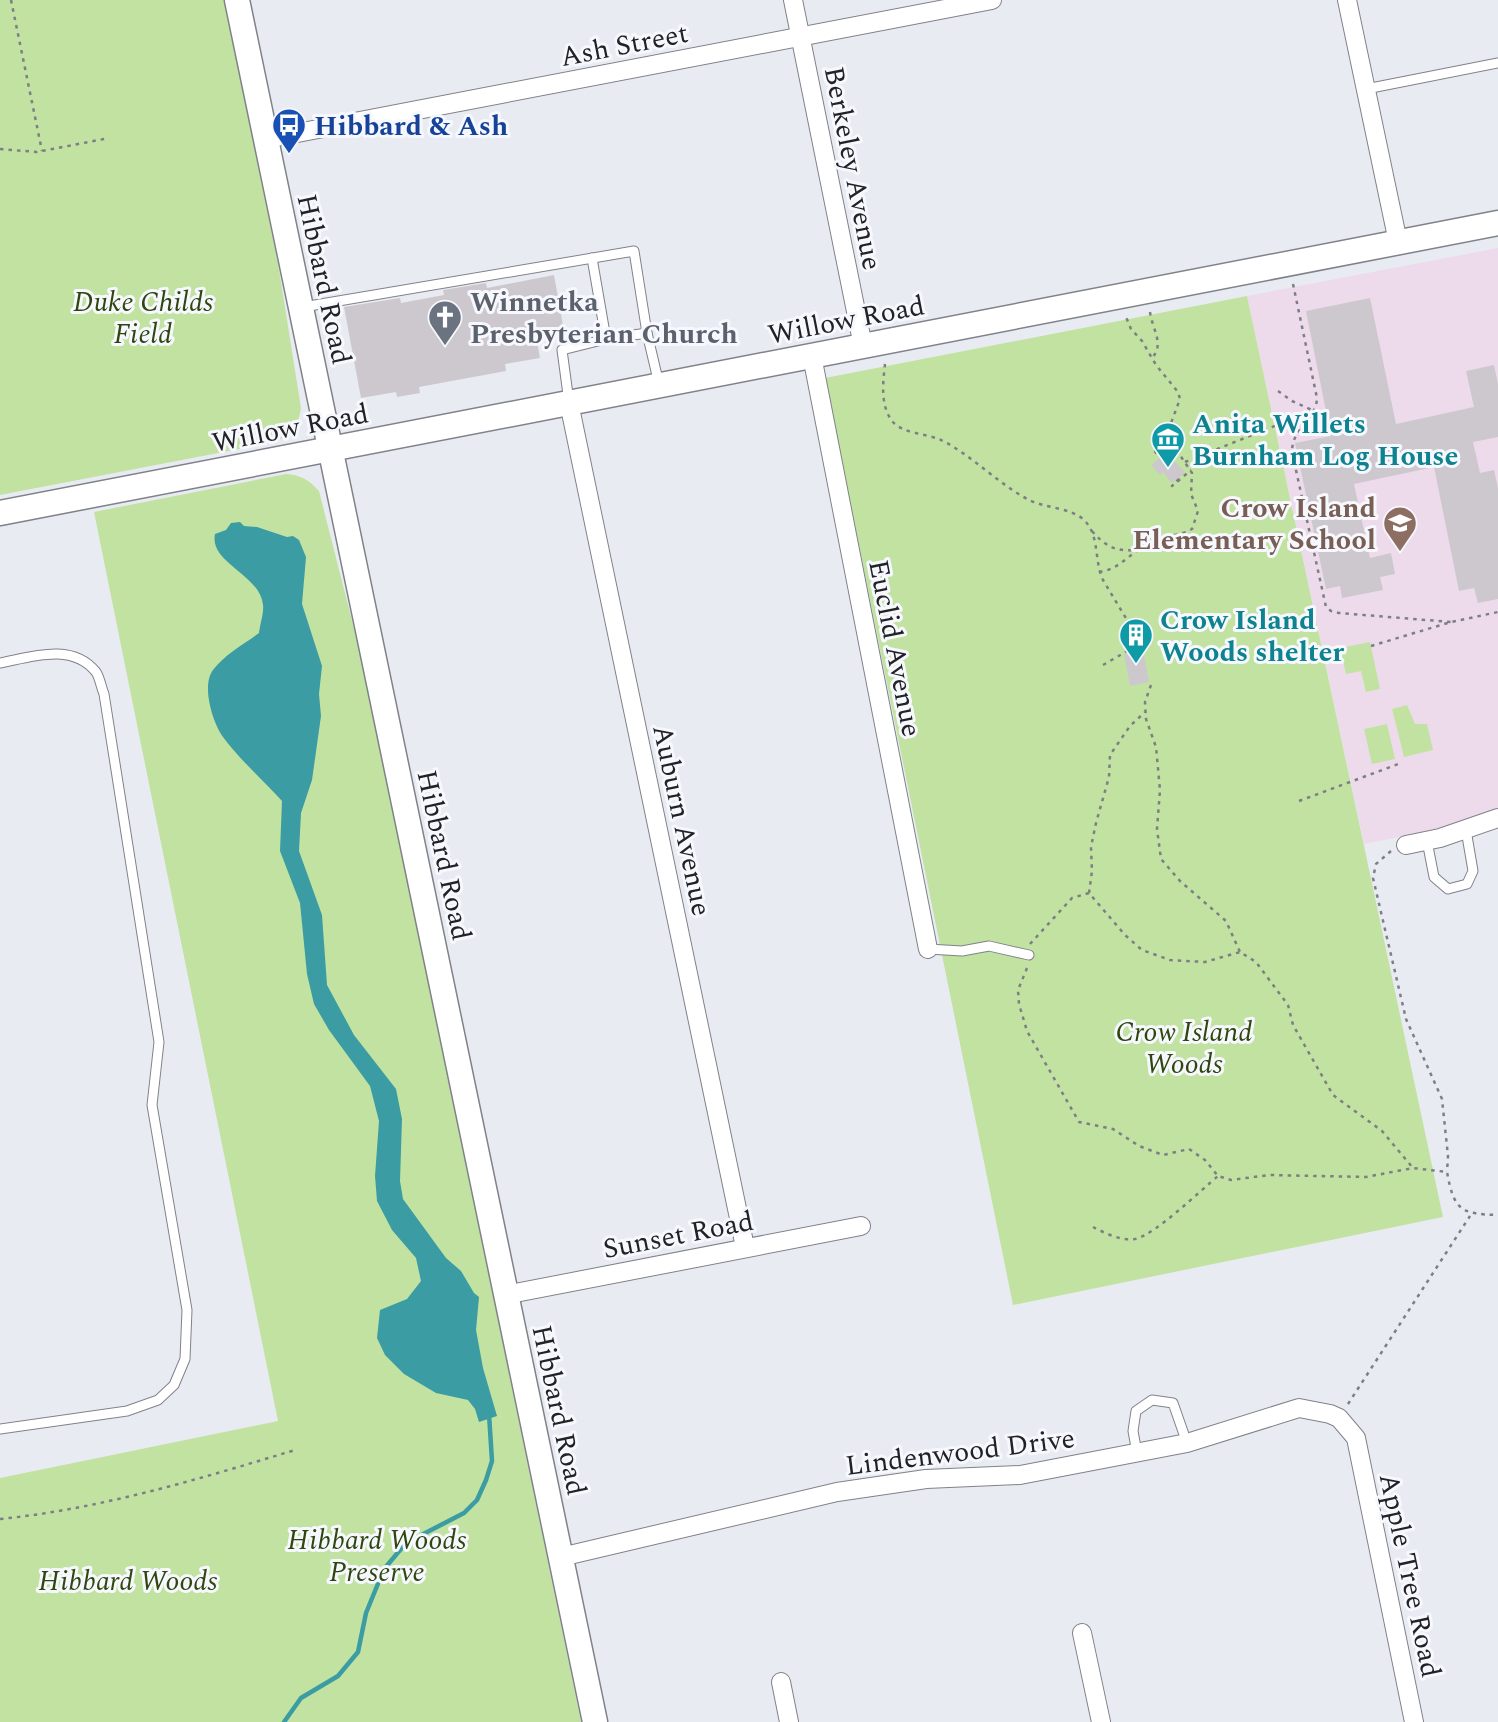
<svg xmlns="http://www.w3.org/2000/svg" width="1498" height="1722" font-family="Spectral,serif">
	<rect width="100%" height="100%" fill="#e9ebf3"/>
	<path fill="#eddbec" d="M1498,248V809L1435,830L1364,844L1247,296Z"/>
	<g fill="#c2e2a1">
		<path d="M0,0H224L278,263L301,408C297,429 295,433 275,442L0,495Z"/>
		<path d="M1247,296L1443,1217L1013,1305L825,378Z"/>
		<path d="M286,474C301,475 309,480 319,491L360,652L581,1722H0V1478L278,1421L94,512Z"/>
		<path d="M1370,642L1380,689L1366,692L1361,671L1346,674L1340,648Z"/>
		<path d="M1407,705L1415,724H1427L1433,750L1404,757L1392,709Z"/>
		<path d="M1387,724L1395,759L1372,764L1364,729Z"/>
	</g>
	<path fill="#3b9ca3" d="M240,522L244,526L257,527L287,537L293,536L299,540L306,557L302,604L322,666L319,694L321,716L312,780L301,813L299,851L322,915L327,985L354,1035L396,1089L402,1119L400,1181L403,1199L446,1258L461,1271L474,1293L479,1297L476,1330L483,1368L497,1416L479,1422L475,1409L468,1400L436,1393L404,1374L385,1355L377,1338L380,1310L407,1299L421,1281L416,1258L392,1230L377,1201L375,1176L379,1121L370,1086L329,1030L314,1004L307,974L300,903L280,851L282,801C263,780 240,760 223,737C213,723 201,686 213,670C224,655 244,644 259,633C260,624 264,613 263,605C260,574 209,563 215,534L226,530L231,523Z"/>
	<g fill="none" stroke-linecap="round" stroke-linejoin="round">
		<path stroke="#3b9ca3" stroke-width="4.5" d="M284,1722L301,1698L338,1676L358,1652L366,1613L384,1569L406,1543L464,1513L477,1500L486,1480L492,1461L489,1414"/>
	</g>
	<g fill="#cdc8ce">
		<path d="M554,275L564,331L536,336L540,358L505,364L506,371L419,387L420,393L397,397L396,392L361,398L344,307L400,298L401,303L444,295L443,290L486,283L487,288Z"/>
		<path d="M1370,298L1396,424L1474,407L1466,371L1494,365L1498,384V437L1473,442L1480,473L1494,470L1498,488V599L1478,603L1474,588L1459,591L1434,467L1354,484L1370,558L1391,553L1395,574L1380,577L1383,590L1342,598L1340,586L1326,589L1295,443L1331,436L1306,311Z"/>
		<path d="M1167,452L1185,473L1172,483L1163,472L1160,475L1151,465Z"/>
		<path d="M1143,650L1149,682L1130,686L1124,654Z"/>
	</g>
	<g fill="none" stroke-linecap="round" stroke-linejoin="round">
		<g stroke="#808289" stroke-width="11">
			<g id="lane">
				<path d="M1366,89L1498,63"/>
				<path d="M303,307L634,251L647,333L606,339"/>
				<path d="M647,333L659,384"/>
				<path d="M569,402L562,350L606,339L592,258"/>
				<path d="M0,663C31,657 72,642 96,672C100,678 101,687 104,694L159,1042L152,1105L187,1310L185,1359L174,1385L158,1400L127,1411L0,1429"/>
				<path d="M1427,841L1434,877L1448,889L1467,884L1473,871L1466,830"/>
				<path d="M928,949L962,951L989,946L1029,955"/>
				<path d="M1137,1453L1133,1431L1136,1411L1152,1400L1173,1403L1187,1443"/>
			</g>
		</g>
		<g stroke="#808289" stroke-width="20">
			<g id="street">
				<path d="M793,0L863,346"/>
				<path d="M1347,0L1398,242"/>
				<path d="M266,139L992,0"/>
				<path d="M812,356L928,949"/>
				<path d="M569,403L745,1247"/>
				<path d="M1406,845L1440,838L1498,818"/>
				<path d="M505,1295L861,1226"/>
				<path d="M561,1557L837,1492L926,1479L1020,1475L1187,1443L1299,1408L1330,1414L1339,1418L1356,1438L1414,1722"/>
				<path d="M1082,1633L1101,1722"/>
				<path d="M781,1682L789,1722"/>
			</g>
		</g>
		<g stroke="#808289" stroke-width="27">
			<g id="secondary">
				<path d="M237,0L595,1722"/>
				<path d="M0,513L1498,223"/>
			</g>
		</g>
		<g stroke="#7d7f84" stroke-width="2.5" stroke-dasharray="3.5 5" stroke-linecap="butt">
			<path d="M11,0L42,151"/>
			<path d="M0,149L37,152L109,138"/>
			<path d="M1293,284L1317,398C1316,421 1292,427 1292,452L1326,607L1331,611L1339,613L1451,622"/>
			<path d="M1150,312C1152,329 1165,344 1152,358"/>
			<path d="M885,364C883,382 880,405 892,421C902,434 926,433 941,440C973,456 997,483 1029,500C1045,508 1072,508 1084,520C1100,535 1094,562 1103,580L1130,625L1146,640"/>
			<path d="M1278,391L1292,401L1314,411"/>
			<path d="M1157,443L1154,449L1158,457L1174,447"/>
			<path d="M1185,462L1287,421L1305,423"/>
			<path d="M1179,479L1172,486L1191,470"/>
			<path d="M1092,531C1104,545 1115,552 1134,550"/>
			<path d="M1099,572C1122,569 1133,549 1154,540C1166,535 1178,537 1192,529L1198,511L1191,494L1192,473L1169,439L1168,431L1180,399L1178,392L1156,365L1142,341L1131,329L1126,317"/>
			<path d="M1371,646L1451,622L1498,612"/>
			<path d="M1103,665L1129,650L1143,647"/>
			<path d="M1151,685L1145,702L1146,719L1156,747L1160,790L1157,829L1161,859L1180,881L1226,921L1240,952"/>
			<path d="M1299,801L1401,763"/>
			<path d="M1391,851L1376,864L1373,878L1406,1019L1442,1099L1448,1156L1447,1172"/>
			<path d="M1089,893L1092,871L1091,847L1096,823L1109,777L1110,755L1130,726L1145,712"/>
			<path d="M1030,944L1072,898L1089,893L1125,935L1142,950L1170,960L1205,962L1240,952L1256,962L1288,1005L1293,1025L1333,1095L1382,1131L1413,1168"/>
			<path d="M1027,968L1018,990L1019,1004L1027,1031L1079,1122L1113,1129L1139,1146L1163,1155L1189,1149L1205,1160L1218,1176L1231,1180L1269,1175L1366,1177L1413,1168L1447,1172C1454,1210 1460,1214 1498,1215"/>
			<path d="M1093,1227C1105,1233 1120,1241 1135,1239C1155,1235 1201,1190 1218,1176"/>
			<path d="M1348,1404L1470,1216"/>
			<path d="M0,1519C100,1509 199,1479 295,1450"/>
		</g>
		<use href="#lane" stroke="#fff" stroke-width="9"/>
		<use href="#street" stroke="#fff" stroke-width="18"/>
		<use href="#secondary" stroke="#fff" stroke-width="24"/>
	</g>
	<defs>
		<g id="bus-pin" transform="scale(1.75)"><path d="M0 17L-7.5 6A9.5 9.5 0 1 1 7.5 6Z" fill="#1a4fb4" stroke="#f6f8fe"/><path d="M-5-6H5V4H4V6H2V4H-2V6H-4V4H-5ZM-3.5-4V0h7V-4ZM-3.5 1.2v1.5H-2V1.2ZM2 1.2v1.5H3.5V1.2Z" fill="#fff"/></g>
		<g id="church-pin" transform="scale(1.75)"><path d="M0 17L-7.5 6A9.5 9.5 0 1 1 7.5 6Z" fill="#6b7280" stroke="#f6f8fe"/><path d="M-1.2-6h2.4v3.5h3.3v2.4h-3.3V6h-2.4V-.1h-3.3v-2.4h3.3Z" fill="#fff"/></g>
		<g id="museum-pin" transform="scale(1.75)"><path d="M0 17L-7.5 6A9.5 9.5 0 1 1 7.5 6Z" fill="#0f9aa8" stroke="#f6f8fe"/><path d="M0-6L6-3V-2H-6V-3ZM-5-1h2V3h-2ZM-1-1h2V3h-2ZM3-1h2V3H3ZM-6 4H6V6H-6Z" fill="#fff"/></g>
		<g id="school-pin" transform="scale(1.75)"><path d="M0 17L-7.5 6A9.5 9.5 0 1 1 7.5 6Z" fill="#8d6e63" stroke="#f6f8fe"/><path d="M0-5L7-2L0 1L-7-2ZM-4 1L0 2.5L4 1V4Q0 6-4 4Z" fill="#fff"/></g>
		<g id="building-pin" transform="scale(1.75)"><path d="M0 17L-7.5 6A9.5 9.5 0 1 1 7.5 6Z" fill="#0f9aa8" stroke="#f6f8fe"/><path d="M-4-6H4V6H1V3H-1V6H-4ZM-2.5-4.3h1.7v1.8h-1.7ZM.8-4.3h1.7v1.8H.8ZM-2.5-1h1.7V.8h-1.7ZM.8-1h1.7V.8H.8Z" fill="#fff"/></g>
	</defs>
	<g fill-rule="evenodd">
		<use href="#bus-pin" x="289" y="125"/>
		<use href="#church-pin" x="445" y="317"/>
		<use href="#museum-pin" x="1168" y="439"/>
		<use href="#school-pin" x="1400" y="523"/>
		<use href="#building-pin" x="1136" y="635"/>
	</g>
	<g text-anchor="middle" stroke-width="6" stroke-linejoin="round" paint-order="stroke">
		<g font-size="28" fill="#212225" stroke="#f6f8fe">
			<text transform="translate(624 44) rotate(-11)" y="10">Ash Street</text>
			<text transform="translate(854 168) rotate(79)" y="10">Berkeley Avenue</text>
			<text transform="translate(325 279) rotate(78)" y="10">Hibbard Road</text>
			<text transform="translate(846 319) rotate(-11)" y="10">Willow Road</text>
			<text transform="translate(290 427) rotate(-11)" y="10">Willow Road</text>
			<text transform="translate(896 648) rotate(79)" y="10">Euclid Avenue</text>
			<text transform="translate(683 820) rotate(78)" y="10">Auburn Avenue</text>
			<text transform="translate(445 855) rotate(78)" y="10">Hibbard Road</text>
			<text transform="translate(678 1234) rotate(-11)" y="10">Sunset Road</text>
			<text transform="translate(560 1410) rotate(78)" y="10">Hibbard Road</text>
			<text transform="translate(960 1451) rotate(-7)" y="10">Lindenwood Drive</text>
			<text transform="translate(1411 1575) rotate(78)" y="10">Apple Tree Road</text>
		</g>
		<g font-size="28" font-weight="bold" fill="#164399" stroke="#f6f8fe" text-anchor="start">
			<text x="314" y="135">Hibbard &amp; Ash</text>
		</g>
		<g font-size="28" font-style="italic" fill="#2f460e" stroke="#f6f8fe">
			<text x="143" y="311">Duke Childs<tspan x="143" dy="32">Field</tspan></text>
			<text x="1184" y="1041">Crow Island<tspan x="1184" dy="32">Woods</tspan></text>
			<text x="377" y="1549">Hibbard Woods<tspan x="377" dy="32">Preserve</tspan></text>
			<text x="128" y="1590">Hibbard Woods</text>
		</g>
		<g font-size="28" font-weight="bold" fill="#5b616d" stroke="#f6f8fe" text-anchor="start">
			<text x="470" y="311">Winnetka<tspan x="470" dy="32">Presbyterian Church</tspan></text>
		</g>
		<g font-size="28" font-weight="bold" fill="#0d838f" stroke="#f6f8fe" text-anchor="start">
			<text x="1192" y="433">Anita Willets<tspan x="1192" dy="32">Burnham Log House</tspan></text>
			<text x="1160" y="629">Crow Island<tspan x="1160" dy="32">Woods shelter</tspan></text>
		</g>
		<g font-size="28" font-weight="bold" fill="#785e54" stroke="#f6f8fe" text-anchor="end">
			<text x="1376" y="517">Crow Island<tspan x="1376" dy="32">Elementary School</tspan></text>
		</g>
	</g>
</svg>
